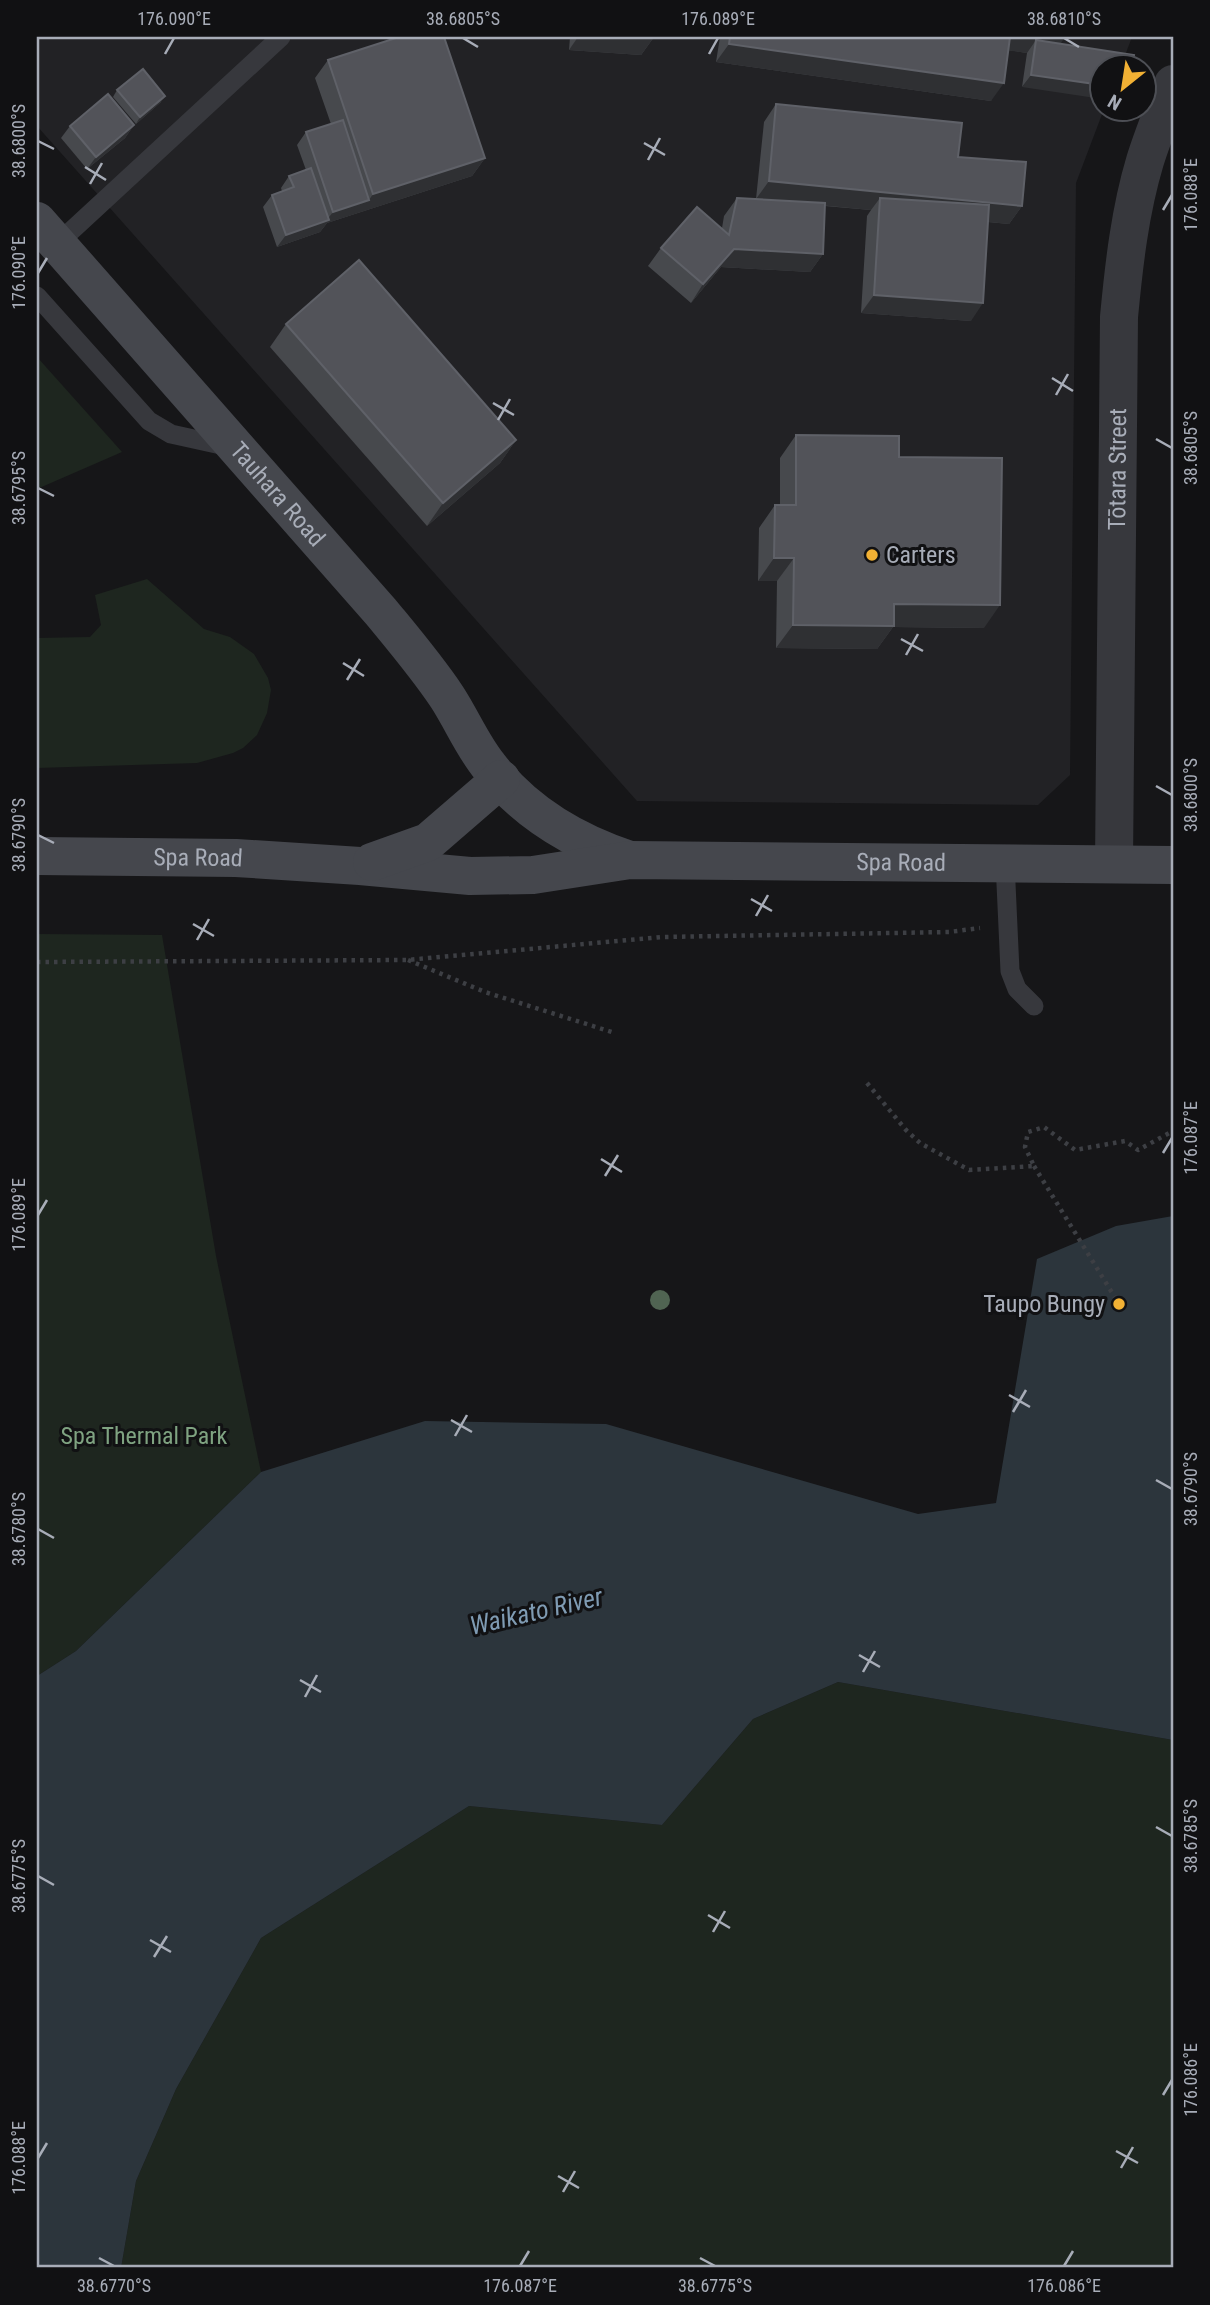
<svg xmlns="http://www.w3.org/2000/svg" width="1210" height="2305" font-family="'Roboto Condensed',sans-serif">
	<rect width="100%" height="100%" fill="#161618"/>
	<path fill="#222225" d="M37,37H1132L1121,66H1102V108L1104,109L1076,183L1070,775L1038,805L637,801L37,126Z"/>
	<g fill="#1e261f">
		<path d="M37,357L122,452L37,489Z"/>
		<path d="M147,579L204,629L230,637L254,654L268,678L271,690L267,713L257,735L243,748L233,753L197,763L37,768V638L90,637L101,625L95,595Z"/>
		<path d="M37,934L162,935L216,1256L261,1472L76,1651L37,1676Z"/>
		<path d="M838,1682L1173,1740V2268H121L136,2181L176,2089L261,1938L469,1806L662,1825L753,1719Z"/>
	</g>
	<path fill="#2c353c" d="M1173,1216V1740L838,1682L753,1719L662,1825L469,1806L261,1938L176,2089L136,2181L121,2268H37V1676L76,1651L261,1472L425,1421L606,1424L918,1514L996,1503L1037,1259L1116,1226Z"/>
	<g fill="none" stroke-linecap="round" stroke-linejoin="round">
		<g stroke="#3d3f44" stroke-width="4.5" stroke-dasharray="3.5 5" stroke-linecap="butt">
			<path d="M408,960L485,992L615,1033"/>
			<path d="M37,962L407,960L662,937L949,932L980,928"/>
			<path d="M867,1083L906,1130L920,1143L969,1170L1034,1166L1025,1147L1028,1132L1044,1127L1075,1150L1125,1141L1138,1150L1173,1131"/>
			<path d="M1034,1166L1119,1304"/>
		</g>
		<g stroke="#37383d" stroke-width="19">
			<path d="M57,244L281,37"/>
			<path d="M37,296L149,421L171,434L230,447"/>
			<path d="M1005,862L1010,971L1017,989L1034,1006"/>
		</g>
		<path stroke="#37383d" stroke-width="38" id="s1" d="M1114,863L1119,317C1124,264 1130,211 1145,161C1153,135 1164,109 1173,84"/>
		<g stroke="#45474d" stroke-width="38">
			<path id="s2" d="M37,221L381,612C404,640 427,667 447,697C462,720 472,745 489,766C525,813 575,842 630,860"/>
			<path id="s3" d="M37,856L236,858L360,866L470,876L533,875L630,860L1173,865"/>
			<path d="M372,862L428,842L501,779"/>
		</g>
	</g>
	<circle fill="#506452" cx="660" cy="1300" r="10"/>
	<g fill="#47494d">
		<path d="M570,37H654L641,55L569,50Z"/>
		<path d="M720,37H1065L1022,87L1027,53L1008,50L991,101L716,62Z"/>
		<path d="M328,60L485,158L472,176L327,223L320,232L277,247L263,207L272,195L282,191L281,188L289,176L306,170L297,145L306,132L331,124L315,78Z"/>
		<path d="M117,90L161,102L136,124L113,97Z"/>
		<path d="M776,104L958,157L1022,206L1009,224L988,222L971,321L861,313L867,216L871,210L825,206L823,254L810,272L721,267L691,303L648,266L661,248L722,228L724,216L737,198L756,199L764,122Z"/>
		<path d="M134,125L125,138L87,169L61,138L70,126Z"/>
		<path d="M286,324L516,440L500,463L427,526L270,347Z"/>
		<path d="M796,435L899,457L984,628L893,627L877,649L776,648L777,581H758L759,528L775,505H780V458Z"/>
	</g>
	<g fill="#2f3033">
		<path d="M578,37H654L641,55L569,50Z"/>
		<path d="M916,37H1065L1052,56L1036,40L1027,53Z"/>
		<path d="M729,44L1004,83L991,101L716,62Z"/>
		<path d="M1031,75L1102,85V99L1022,87Z"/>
		<path d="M165,96L161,102L136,124L140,117Z"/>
		<path d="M134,125L125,138L87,169L96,157Z"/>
		<path d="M485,158L472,176L327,223L320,232L277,247L286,235L326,221L333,212L369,200L373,194Z"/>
		<path d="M769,181L1022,206L1009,224L879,211L880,198L871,210L756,199Z"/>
		<path d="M734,249L823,254L810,272L721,267L691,303L703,284Z"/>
		<path d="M874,295L983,303L971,321L861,313Z"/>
		<path d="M516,440L500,463L427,526L443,503Z"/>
		<path d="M774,558H794L777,581H758Z"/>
		<path d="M894,604L1000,605L984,628L893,627L877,649L776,648L793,625Z"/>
	</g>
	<g fill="#525359" stroke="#5f6168" stroke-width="2">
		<path d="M399,37H444L485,158L373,194L328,60Z"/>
		<path d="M730,37H1010L1004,83L729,44Z"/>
		<path d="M1036,40L1134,55L1132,66H1102V85L1031,75Z"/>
		<path d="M143,69L165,96L140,117L117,90Z"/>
		<path d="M108,94L134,125L96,157L70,126Z"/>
		<path d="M776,104L962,123L958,157L1026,162L1022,206L769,181Z"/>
		<path d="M343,120L369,200L333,212L306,132Z"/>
		<path d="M311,168L329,220L286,235L272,195L294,187L289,176Z"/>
		<path d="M737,198L825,203L823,254L734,249L703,284L661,248L697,207L729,235Z"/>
		<path d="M880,198L989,205L983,303L874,295Z"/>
		<path d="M359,260L516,440L443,503L286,324Z"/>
		<path d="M796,435L899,436V457L1002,458L1000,605L894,604V626L793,625L794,558H774L775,505H796Z"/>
	</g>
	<path fill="none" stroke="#a8adb8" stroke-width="2.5" d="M463,38L478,47M1064,38L1079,47M165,54L174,38M709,54L718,38M38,141L54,149M644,143L665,155M648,160L660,138M85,167L106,180M90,184L102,163M1163,210L1172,195M38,273L47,258M1052,378L1073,391M1056,395L1068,374M493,403L514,415M498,420L510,399M1156,439L1172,448M38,488L54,496M901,639L923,651M906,655L918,634M343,663L364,676M347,680L360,659M1156,786L1172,795M38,835L54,843M751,899L772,911M756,916L768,895M193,924L214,936M197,940L209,919M1163,1153L1172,1138M601,1159L622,1172M605,1176L618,1155M38,1215L47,1200M1009,1395L1030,1407M1013,1412L1026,1390M451,1420L472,1432M455,1436L467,1415M1156,1480L1172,1489M38,1529L54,1538M859,1655L880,1667M863,1672L875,1651M300,1680L321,1692M305,1697L317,1675M1156,1827L1172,1836M38,1876L54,1885M708,1915L730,1928M713,1932L725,1911M150,1940L171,1952M154,1957L167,1936M1163,2095L1172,2080M1116,2151L1138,2163M38,2158L47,2143M1121,2168L1133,2147M558,2176L579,2188M563,2192L575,2171M99,2258L114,2266M700,2258L715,2266M520,2266L529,2251M1064,2266L1073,2251"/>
	<g fill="#f2b134" stroke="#111113" stroke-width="2.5">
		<circle cx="872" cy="555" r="7"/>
		<circle cx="1119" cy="1304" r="7"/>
	</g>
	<g text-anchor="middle" stroke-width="6" stroke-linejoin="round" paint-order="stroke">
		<g font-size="24" fill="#a8adb8" stroke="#111113">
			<text dy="8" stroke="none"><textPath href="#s1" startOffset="394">Tōtara Street</textPath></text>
			<text dy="8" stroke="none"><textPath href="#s2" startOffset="364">Tauhara Road</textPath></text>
			<text dy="8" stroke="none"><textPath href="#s3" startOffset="161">Spa Road</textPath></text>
			<text dy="8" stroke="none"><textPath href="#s3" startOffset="866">Spa Road</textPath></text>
		</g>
		<g font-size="24" fill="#a8adb8" stroke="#111113" text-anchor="start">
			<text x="886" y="563">Carters</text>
			<text x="1105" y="1312" text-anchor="end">Taupo Bungy</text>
		</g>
		<g font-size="24" fill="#7fa381" stroke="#111113">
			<text x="144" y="1444">Spa Thermal Park</text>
		</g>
		<g font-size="26" font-style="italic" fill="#7f9bb3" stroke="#111113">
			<text transform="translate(536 1611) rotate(-13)" y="9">Waikato River</text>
		</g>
	</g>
	<rect width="1210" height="2305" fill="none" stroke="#111113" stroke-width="77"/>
	<g transform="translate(1123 88) rotate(210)"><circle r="33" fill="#111113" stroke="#4d4f55" stroke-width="2"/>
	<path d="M0-5L12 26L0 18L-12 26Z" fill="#f2b134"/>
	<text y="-10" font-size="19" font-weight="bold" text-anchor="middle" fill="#a8adb8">N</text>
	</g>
	<rect x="38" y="38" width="1134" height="2228" fill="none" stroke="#a8adb8" stroke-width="2.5"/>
	<g font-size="18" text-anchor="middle" fill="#a8adb8">
		<text x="174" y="25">176.090°E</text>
		<text x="463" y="25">38.6805°S</text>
		<text x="718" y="25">176.089°E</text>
		<text x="1064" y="25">38.6810°S</text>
		<text transform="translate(19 141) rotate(-90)" y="6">38.6800°S</text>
		<text transform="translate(1191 195) rotate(-90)" y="6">176.088°E</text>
		<text transform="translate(19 273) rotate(-90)" y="6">176.090°E</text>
		<text transform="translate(1191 448) rotate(-90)" y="6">38.6805°S</text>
		<text transform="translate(19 488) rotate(-90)" y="6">38.6795°S</text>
		<text transform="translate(1191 795) rotate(-90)" y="6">38.6800°S</text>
		<text transform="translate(19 835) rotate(-90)" y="6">38.6790°S</text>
		<text transform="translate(1191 1138) rotate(-90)" y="6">176.087°E</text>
		<text transform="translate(19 1215) rotate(-90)" y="6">176.089°E</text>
		<text transform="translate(1191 1489) rotate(-90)" y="6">38.6790°S</text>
		<text transform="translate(19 1529) rotate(-90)" y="6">38.6780°S</text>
		<text transform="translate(1191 1836) rotate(-90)" y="6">38.6785°S</text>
		<text transform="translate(19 1876) rotate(-90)" y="6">38.6775°S</text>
		<text transform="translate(1191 2080) rotate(-90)" y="6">176.086°E</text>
		<text transform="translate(19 2158) rotate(-90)" y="6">176.088°E</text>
		<text x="114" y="2292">38.6770°S</text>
		<text x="520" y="2292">176.087°E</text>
		<text x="715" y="2292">38.6775°S</text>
		<text x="1064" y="2292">176.086°E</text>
	</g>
</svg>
